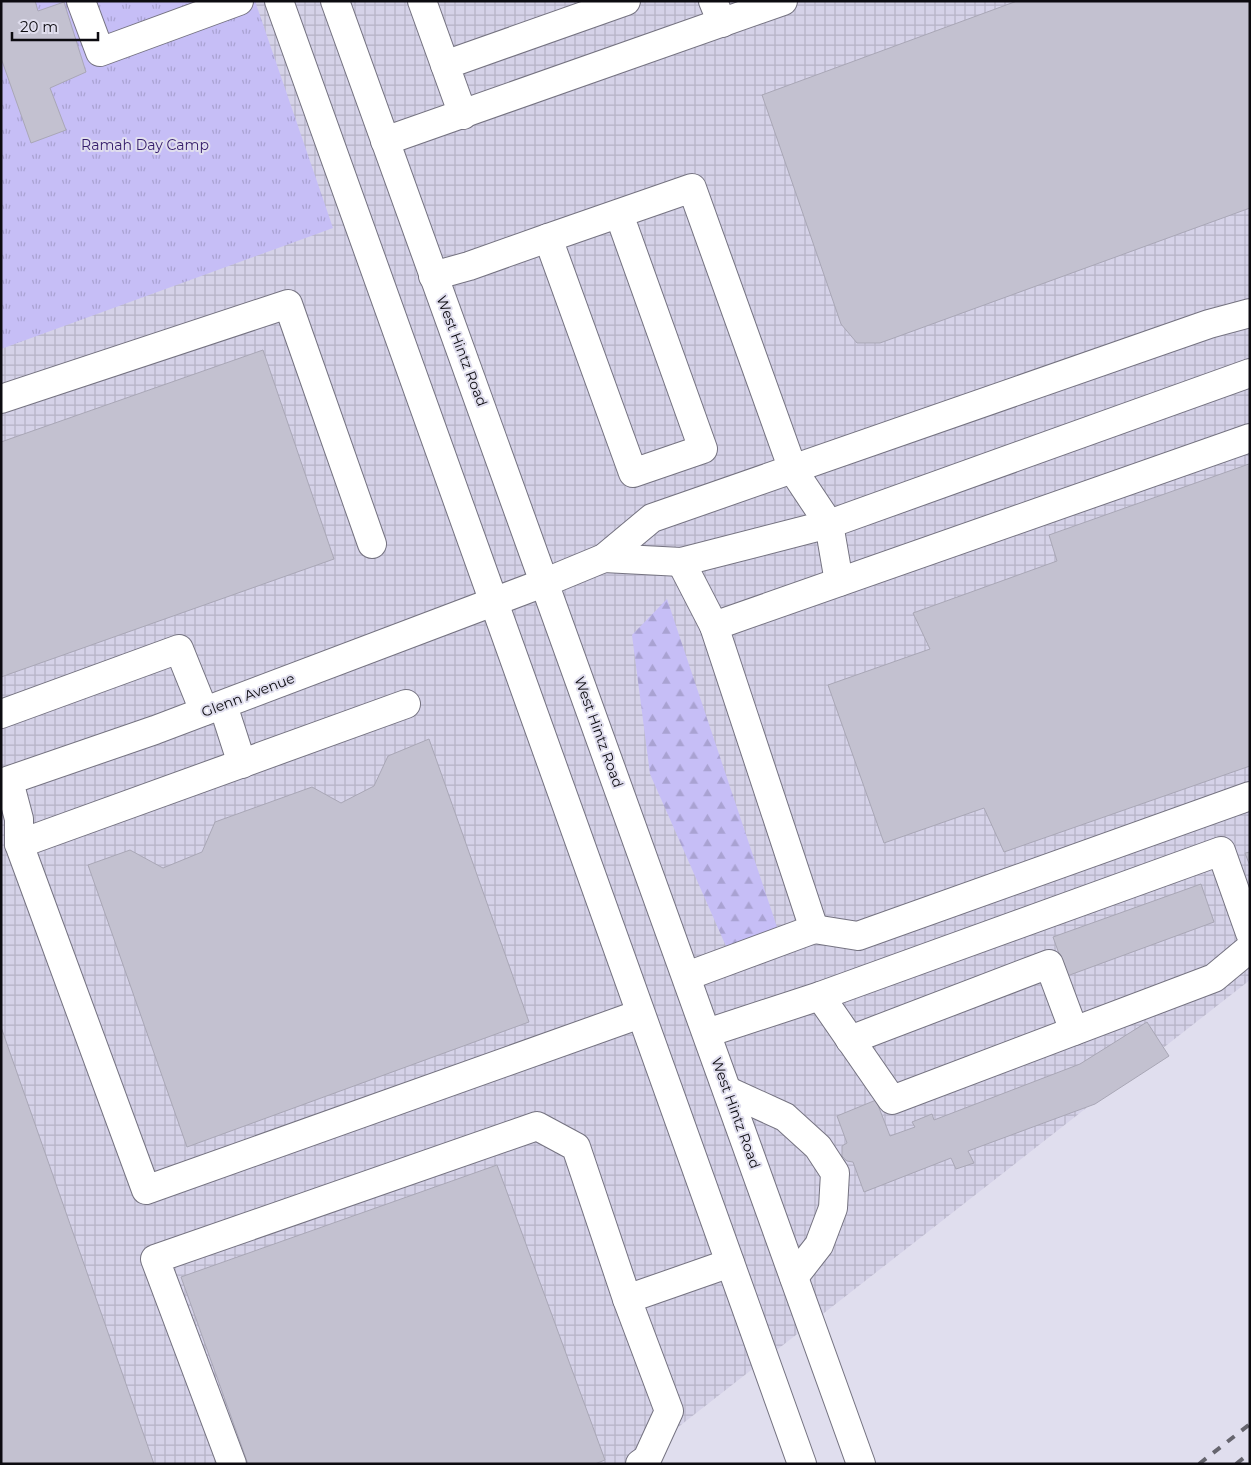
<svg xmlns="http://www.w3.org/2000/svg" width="1251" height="1465" font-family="Montserrat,sans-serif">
	<defs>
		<pattern id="industrial-grid" width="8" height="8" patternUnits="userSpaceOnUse" patternTransform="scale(1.25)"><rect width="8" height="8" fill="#d5d2e8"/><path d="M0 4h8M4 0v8" fill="none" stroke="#b6b3c6"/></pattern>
		<pattern id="forest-firs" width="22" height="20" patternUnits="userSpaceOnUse" patternTransform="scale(1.25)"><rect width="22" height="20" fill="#c6bef6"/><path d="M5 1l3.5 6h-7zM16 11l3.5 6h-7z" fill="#a9a2d2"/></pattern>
		<pattern id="park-tufts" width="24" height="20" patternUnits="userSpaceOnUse" patternTransform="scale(1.25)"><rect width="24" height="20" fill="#c6bef6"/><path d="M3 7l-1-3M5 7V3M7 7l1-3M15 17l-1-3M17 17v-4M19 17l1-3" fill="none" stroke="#a9a2d2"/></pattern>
	</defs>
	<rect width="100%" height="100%" fill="#e0deee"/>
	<path fill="url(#industrial-grid)" d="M1,1H1250V980L631,1464H1Z"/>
	<path fill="url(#forest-firs)" d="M667,599L779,933L729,953L650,774L632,635Z"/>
	<path fill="url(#park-tufts)" d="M1,1H255L333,228L1,349Z"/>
	<g fill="#c3c1d0" stroke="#a9a7b6">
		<path d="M1,1H35L38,11L64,2L86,72L50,88L66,130L31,143L1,58Z"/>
		<path d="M1017,1H1250V208L880,343H857L841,324L762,95Z"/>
		<path d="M263,350L334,559L1,677V442Z"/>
		<path d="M1249,464L1250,766L1004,852L984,808L884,843L828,685L930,649L913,613L1057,561L1049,535Z"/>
		<path d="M429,739L529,1022L187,1147L88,865L130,850L163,868L202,852L215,822L312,787L341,803L374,786L388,756Z"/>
		<path d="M1250,852V866L1245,853Z"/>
		<path d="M1201,884L1214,922L1067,976L1053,937Z"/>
		<path d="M1147,1022L1169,1056L1095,1104L968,1151L974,1163L956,1169L951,1158L864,1192L853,1162L847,1161L842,1156V1146L847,1143L837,1116L876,1100L890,1136L915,1127L912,1122L932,1114L934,1120L1080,1064Z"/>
		<path d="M1,1027L154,1464H1Z"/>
		<path d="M497,1165L605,1460L595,1464H248L181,1277Z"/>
	</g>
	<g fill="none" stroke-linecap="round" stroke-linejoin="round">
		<g stroke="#757381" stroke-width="30">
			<g id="minor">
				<path d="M81,1L100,52L239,1"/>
				<path d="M422,1L445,65"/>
				<path d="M713,1L722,23"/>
				<path d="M463,115L445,65L626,1"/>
				<path d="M385,141L783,1"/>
				<path d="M619,214L703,449L633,473L548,238L692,188L793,470L829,524L839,582"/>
				<path d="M433,276L469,266L548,238"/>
				<path d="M1,399L288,304L372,544"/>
				<path d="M604,558L681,562L829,524L1250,373"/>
				<path d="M681,562L714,626"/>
				<path d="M406,704L19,844L146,1190L640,1014"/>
				<path d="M223,705L242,764"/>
				<path d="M1,714L179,649L204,711"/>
				<path d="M9,781L19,819V844"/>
				<path d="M1,783L155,730L546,582L604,558L652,518L1209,324L1250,313"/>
				<path d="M814,929L858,936L1250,796"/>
				<path d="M687,976L814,929L714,626L1250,438"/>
				<path d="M820,996L892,1100L1214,978L1250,948"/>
				<path d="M707,1033L820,996L1221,851L1250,933"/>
				<path d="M850,1040L1049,964L1074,1031"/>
				<path d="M728,1091L785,1117L818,1147L835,1173L833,1208L819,1245L794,1277"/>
				<path d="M627,1299L669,1411L647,1459L640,1464"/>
				<path d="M232,1464L155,1259L537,1126L576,1147L627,1299L730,1263"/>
			</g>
		</g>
		<g stroke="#757381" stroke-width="30">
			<g id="major">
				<path d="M279,1L802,1464"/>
				<path d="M335,1L861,1464"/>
			</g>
		</g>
		<use href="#minor" stroke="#fff" stroke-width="28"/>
		<use href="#major" stroke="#fff" stroke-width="28"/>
		<g stroke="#66656e" stroke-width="4" stroke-dasharray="9 9" stroke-linecap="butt">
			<path d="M1199,1464L1250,1424"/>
			<path d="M1236,1464L1250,1453"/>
		</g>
	</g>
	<g text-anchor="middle" stroke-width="4" stroke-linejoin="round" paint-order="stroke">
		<g font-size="14" fill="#341c6a" stroke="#e0deee">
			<text x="145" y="150">Ramah Day Camp</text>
		</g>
		<g font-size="14" fill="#0c0b10" stroke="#e0deee">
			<text transform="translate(462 351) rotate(69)" y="5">West Hintz Road</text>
			<text transform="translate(248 695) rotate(-21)" y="5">Glenn Avenue</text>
			<text transform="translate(599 732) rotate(70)" y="5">West Hintz Road</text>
			<text transform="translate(736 1113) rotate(70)" y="5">West Hintz Road</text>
		</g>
	</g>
	<rect width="1251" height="1465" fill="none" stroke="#0c0b10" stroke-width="5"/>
	<path d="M12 32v8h86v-8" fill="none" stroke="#0c0b10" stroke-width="2.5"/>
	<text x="20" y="32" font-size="15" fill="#0c0b10" stroke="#e0deee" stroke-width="4" paint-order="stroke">20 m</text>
</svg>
